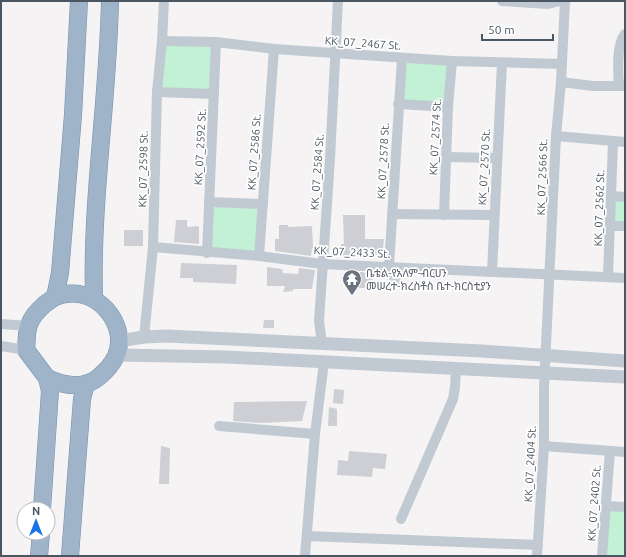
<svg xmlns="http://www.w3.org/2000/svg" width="626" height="557" font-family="Ubuntu,'Noto Sans Ethiopic',sans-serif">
	<rect width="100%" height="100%" fill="#f5f3f3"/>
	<g fill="#c3f1d5">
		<path d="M161,41L216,42L214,94L157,91Z"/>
		<path d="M402,58L452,61L448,107L398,104Z"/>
		<path d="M612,196L625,197V226H610Z"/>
		<path d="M209,202L263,204L259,256L207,253Z"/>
		<path d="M606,506L625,507V556H602Z"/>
	</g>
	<g fill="#cdcfd5">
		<path d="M343,215H365V239H384L382,256L355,252V257H341V244H344Z"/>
		<path d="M176,220H187V227L199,226V244L174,242Z"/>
		<path d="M279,225H288V227L312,226L313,248H312L311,256L275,251V239H279Z"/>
		<rect x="124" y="230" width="19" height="16"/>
		<path d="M181,263L237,265L236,284L193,282V278H180Z"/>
		<path d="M267,267L282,269L283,273L298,274L299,268L315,270L312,289H293V291L283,292L285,286H267Z"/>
		<path d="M360,272L373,273L372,288H359Z"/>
		<path d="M389,274H401L400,285H389Z"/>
		<path d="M264,320H274V328H263Z"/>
		<path d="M334,389L344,390L343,404L333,403Z"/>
		<path d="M307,401L302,421L261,423L233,421L234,402Z"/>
		<path d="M329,407L337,409V426H328Z"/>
		<path d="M161,446L170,448L169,484H159Z"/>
		<path d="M349,451L387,454L385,469L373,468L372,477L337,475L338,460L348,461Z"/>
	</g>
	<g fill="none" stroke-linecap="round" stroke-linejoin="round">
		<g stroke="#7690ad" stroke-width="18">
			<g id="trunk">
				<path d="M55,297L60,273L73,115L79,1"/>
				<path d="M94,299C91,200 108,101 110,1"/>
				<path d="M42,509L50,391L47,378L26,350C27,342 26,333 29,325C32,316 38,310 45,304C48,302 52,299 55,297C62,294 71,293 79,294C106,299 127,329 116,356C112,364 107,370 101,375C86,390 64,386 47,378"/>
				<path d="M39,556L41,533"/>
				<path d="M70,556L82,399L86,384"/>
			</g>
		</g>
		<g stroke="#c1cad2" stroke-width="10">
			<path d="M502,1L548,4L560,1"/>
			<path d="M162,41L216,42L274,49L452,61L562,64"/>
			<path d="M561,82L593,86H625"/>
			<path d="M619,86C618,72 616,45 625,34"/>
			<path d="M157,92L214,94"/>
			<path d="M398,104L448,107"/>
			<path d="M556,136L625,142"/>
			<path d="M446,157L497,158"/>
			<path d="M612,196L625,197"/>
			<path d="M209,202L263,204"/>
			<path d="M392,214L494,215"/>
			<path d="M444,215L448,107L452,61"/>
			<path d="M610,226H625"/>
			<path d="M153,247L259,256L322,264L625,278"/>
			<path d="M207,253L216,42"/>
			<path d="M259,256L274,49"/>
			<path d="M389,266L402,58"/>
			<path d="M492,272L502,63"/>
			<path d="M608,276L613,142"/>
			<path d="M1,324L29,326"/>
			<path d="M144,337L153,247L157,92L162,41L164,1"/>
			<path d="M322,344L319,321L330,159L338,1"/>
			<path d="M1,346L26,350"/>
			<path d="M219,426L315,434"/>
			<path d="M544,446L625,452"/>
			<path d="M606,506L625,507"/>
			<path d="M401,519L453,399L455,387L456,368"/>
			<path d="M307,536L538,545"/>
			<path d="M305,556L315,434L324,362"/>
			<path d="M537,556L544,446V387L556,136L561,82L565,1"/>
			<path d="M602,556L610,451"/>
		</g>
		<g stroke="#c1cad2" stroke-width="13">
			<path d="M119,341L144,337L167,336L482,351L625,361"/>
			<path d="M116,355L227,357L625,377"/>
		</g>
		<use href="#trunk" stroke="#9fb4c9" stroke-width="17"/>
	</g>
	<defs>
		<g id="temple-pin" transform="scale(1)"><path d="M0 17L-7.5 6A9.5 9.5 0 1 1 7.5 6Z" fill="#6b7280" stroke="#fff"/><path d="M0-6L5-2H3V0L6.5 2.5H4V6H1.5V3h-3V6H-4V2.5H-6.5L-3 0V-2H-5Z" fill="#fff"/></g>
	</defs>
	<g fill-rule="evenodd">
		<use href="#temple-pin" x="352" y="279"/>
	</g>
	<g text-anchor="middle" stroke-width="3.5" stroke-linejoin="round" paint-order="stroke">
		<g font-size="11" fill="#4a5661" stroke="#fff">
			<text transform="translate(363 43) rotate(4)" y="4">KK_07_2467 St.</text>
			<text transform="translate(435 137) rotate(-87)" y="4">KK_07_2574 St.</text>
			<text transform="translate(200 147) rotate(-87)" y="4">KK_07_2592 St.</text>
			<text transform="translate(254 152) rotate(-86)" y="4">KK_07_2586 St.</text>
			<text transform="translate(383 161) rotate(-87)" y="4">KK_07_2578 St.</text>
			<text transform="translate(484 167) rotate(-87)" y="4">KK_07_2570 St.</text>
			<text transform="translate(143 169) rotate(-89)" y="4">KK_07_2598 St.</text>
			<text transform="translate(317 172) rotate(-86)" y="4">KK_07_2584 St.</text>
			<text transform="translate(542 177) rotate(-88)" y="4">KK_07_2566 St.</text>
			<text transform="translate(599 208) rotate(-88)" y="4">KK_07_2562 St.</text>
			<text transform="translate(352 252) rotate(3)" y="4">KK_07_2433 St.</text>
			<text transform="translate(530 464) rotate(-87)" y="4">KK_07_2404 St.</text>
			<text transform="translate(594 503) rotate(-86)" y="4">KK_07_2402 St.</text>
		</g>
		<g font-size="11" fill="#5b616d" stroke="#fff" text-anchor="start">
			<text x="366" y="277">ቤቴል-የአለም-ብርሀን<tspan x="366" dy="13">መሠረተ-ክረስቶስ ቤተ-ክርስቲያን</tspan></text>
		</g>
	</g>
	<rect width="626" height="557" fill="none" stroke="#4a5661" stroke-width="4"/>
	<g transform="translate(36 521)"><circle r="19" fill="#ffffff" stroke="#b7bbc0"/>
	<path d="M0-3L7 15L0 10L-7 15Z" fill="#1a73e8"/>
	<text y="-6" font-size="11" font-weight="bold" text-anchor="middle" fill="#4a5661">N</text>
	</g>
	<path d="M482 34v6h71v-6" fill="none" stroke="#4a5661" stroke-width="2"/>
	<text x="488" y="34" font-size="12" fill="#4a5661" stroke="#ffffff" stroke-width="3" paint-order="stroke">50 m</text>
</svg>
